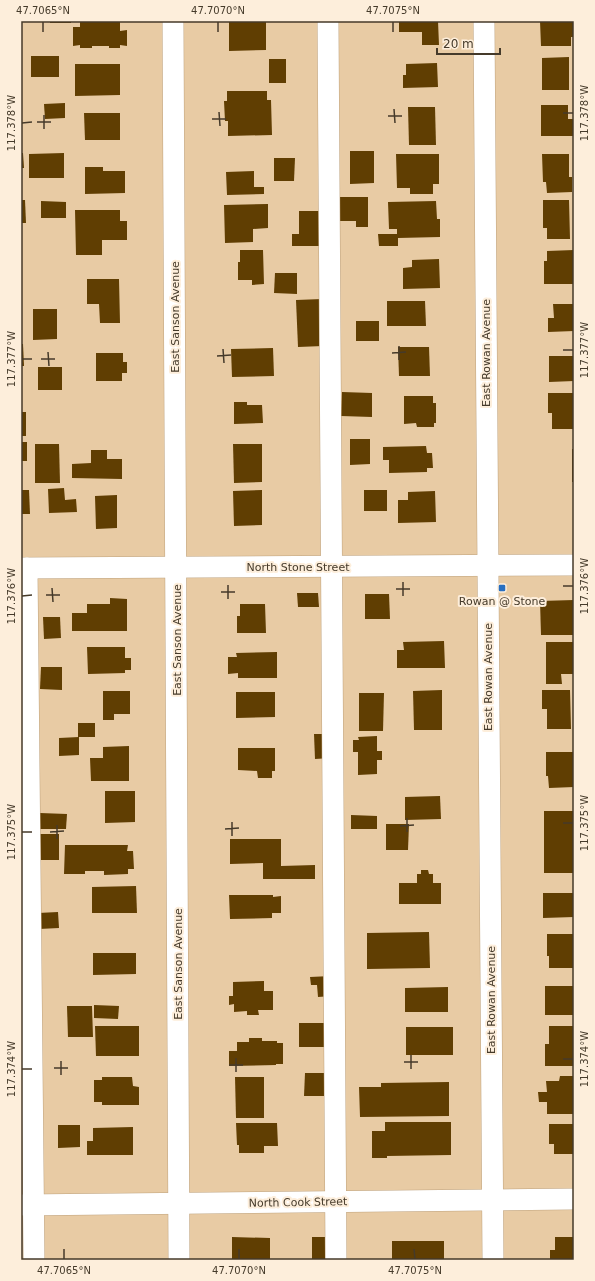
<svg xmlns="http://www.w3.org/2000/svg" width="595" height="1281" font-family="'DejaVu Sans',sans-serif">
	<rect width="100%" height="100%" fill="#e8cba4"/>
	<g fill="#603e02">
		<rect x="50" y="21" width="21" height="2"/>
		<path d="M80,21H120V31L127,30V46L120,45V48H109V46H92V48H80V45L73,46V27H80Z"/>
		<path d="M229,21H266V50L229,51Z"/>
		<path d="M399,21H438L439,45H422V32H399Z"/>
		<path d="M540,21H574V37H571V46H541Z"/>
		<rect x="31" y="56" width="28" height="21"/>
		<path d="M569,57V90H542V58Z"/>
		<rect x="269" y="59" width="17" height="24"/>
		<path d="M437,63L438,87L403,88V75H406V64Z"/>
		<path d="M75,64H120V95L75,96Z"/>
		<path d="M227,91H267V100H271L272,135L228,136V121H225L224,101H227Z"/>
		<path d="M65,103V118L45,119L44,104Z"/>
		<path d="M541,105H568V119H574V136H541Z"/>
		<path d="M408,107H435L436,145H409Z"/>
		<path d="M84,113H120V140H85Z"/>
		<path d="M350,151H374V183L350,184Z"/>
		<path d="M21,153H23L24,168H21Z"/>
		<path d="M64,153V178H29V154Z"/>
		<path d="M396,154H439V184H433V194H410V188H397Z"/>
		<path d="M542,154H569V177H572V192L547,193L546,182H543Z"/>
		<path d="M274,158H295L294,181H274Z"/>
		<path d="M85,167H103V171H125V193L85,194Z"/>
		<path d="M254,171V187H264V194L227,195L226,172Z"/>
		<path d="M340,197H368V227H356V221H340Z"/>
		<path d="M21,200H25L26,223H21Z"/>
		<path d="M543,200H569L570,239H547V228H543Z"/>
		<path d="M41,201L66,202V218H41Z"/>
		<path d="M436,201L437,219H440V237L398,238V246H379L378,234H397V229H389L388,202Z"/>
		<path d="M268,204V228L253,229V242L225,243L224,205Z"/>
		<path d="M75,210H120V221H127V240H102V255H76Z"/>
		<path d="M299,211H323L324,246H292V234H299Z"/>
		<path d="M240,250H263L264,284L252,285V280H238V262H240Z"/>
		<path d="M574,250V284H544V261H547V251Z"/>
		<path d="M439,259L440,288L403,289V268L412,267V260Z"/>
		<path d="M275,273H297V294L274,293Z"/>
		<path d="M87,279H119L120,323H100L99,304H87Z"/>
		<path d="M322,299L323,346L298,347L296,300Z"/>
		<path d="M387,301H425L426,326H387Z"/>
		<path d="M553,304H574V331L548,332V318H554Z"/>
		<path d="M33,309H57V339L33,340Z"/>
		<rect x="356" y="321" width="23" height="20"/>
		<path d="M21,344H23L24,366H21Z"/>
		<path d="M398,347H429L430,376H399Z"/>
		<path d="M273,348L274,376L232,377L231,349Z"/>
		<path d="M96,353H123V362H127V373H122V381H96Z"/>
		<path d="M549,356H574V381L549,382Z"/>
		<rect x="38" y="367" width="24" height="23"/>
		<path d="M342,392L372,393V417L341,416Z"/>
		<path d="M548,393H574V429H552V413H548Z"/>
		<path d="M404,396H433V403H436V423H434V427H417L416,423L404,424Z"/>
		<path d="M234,402H247V405H262L263,423L234,424Z"/>
		<rect x="21" y="412" width="5" height="24"/>
		<path d="M350,439H370V464L350,465Z"/>
		<rect x="21" y="442" width="6" height="19"/>
		<path d="M35,444H59L60,483H35Z"/>
		<path d="M233,444H262V482L234,483Z"/>
		<path d="M426,446L427,453H432L433,468H427V472L389,473V460H383V447Z"/>
		<rect x="572" y="449" width="2" height="33"/>
		<path d="M91,450H107V459H122V479L72,478V464L91,463Z"/>
		<path d="M64,488L65,500L76,499L77,512L49,513L48,489Z"/>
		<path d="M21,490H29L30,514H21Z"/>
		<path d="M262,490V525L234,526L233,491Z"/>
		<rect x="364" y="490" width="23" height="21"/>
		<path d="M435,491L436,522L398,523V500H408V492Z"/>
		<path d="M117,495V528L96,529L95,496Z"/>
		<path d="M297,593H318L319,607H298Z"/>
		<path d="M365,594H389L390,619H365Z"/>
		<path d="M110,598L127,599V631H72V613H87V604H110Z"/>
		<path d="M574,600V635H541L540,601Z"/>
		<path d="M240,604H265L266,633H237V616H240Z"/>
		<path d="M43,617H60L61,638L44,639Z"/>
		<path d="M444,641L445,668H397V650H404L403,642Z"/>
		<path d="M546,642H574V674H561L562,684H546Z"/>
		<path d="M87,647H125V658H131V670H125V673L88,674Z"/>
		<path d="M277,652V678H238V673L228,674V657H237L236,653Z"/>
		<path d="M41,667H62V690L40,689Z"/>
		<path d="M442,690V730H414L413,691Z"/>
		<path d="M542,690H570L571,729H547V709H542Z"/>
		<path d="M103,691H130V714H114V720H103Z"/>
		<path d="M236,692H275V717L236,718Z"/>
		<path d="M359,693H384L383,731H359Z"/>
		<rect x="78" y="723" width="17" height="14"/>
		<path d="M314,734H330L331,758L315,759Z"/>
		<path d="M377,736V751H382V760H377V774L358,775V752H353V740H359L358,737Z"/>
		<path d="M79,737V755L59,756V738Z"/>
		<path d="M129,746V781H91L90,758H103V747Z"/>
		<path d="M238,748H275V771H272V778H258L257,771L238,770Z"/>
		<path d="M546,752H574V787L549,788L548,776H546Z"/>
		<path d="M105,791H135V822L105,823Z"/>
		<path d="M440,796L441,819L405,820V797Z"/>
		<rect x="544" y="811" width="30" height="62"/>
		<path d="M40,813L67,814L66,829H40Z"/>
		<path d="M351,815L377,816V829H351Z"/>
		<path d="M386,824H409L408,850H386Z"/>
		<path d="M39,834H59V860H38Z"/>
		<path d="M230,839H281V866L315,865V879H263V863L230,864Z"/>
		<path d="M65,845H128L127,851H133L134,869H128V874L104,875V871H85V874H64Z"/>
		<path d="M421,870H428L429,874H433V883H441V904H399V883H417V874H421Z"/>
		<path d="M136,886L137,913H92V887Z"/>
		<path d="M543,893H574V917L543,918Z"/>
		<path d="M229,895H273V897L281,896V913H272V918L230,919Z"/>
		<path d="M58,912L59,928L39,929L38,913Z"/>
		<path d="M429,932L430,968L367,969V933Z"/>
		<path d="M547,934H574V968H549V956H547Z"/>
		<path d="M93,953H136V974L93,975Z"/>
		<path d="M331,976L332,996L318,997L317,985H311L310,977Z"/>
		<path d="M264,981V991H273V1010H258L259,1015H247V1011L234,1012V1004L229,1005V996H233V982Z"/>
		<rect x="545" y="986" width="29" height="29"/>
		<path d="M448,987V1012H405V988Z"/>
		<path d="M94,1005L119,1006L118,1019L94,1018Z"/>
		<path d="M67,1006H92L93,1037H68Z"/>
		<rect x="299" y="1023" width="28" height="24"/>
		<path d="M95,1026H139V1056H96Z"/>
		<path d="M549,1026H574V1066H545V1044H549Z"/>
		<rect x="406" y="1027" width="47" height="28"/>
		<path d="M249,1038H262V1041H277V1043H283V1064H276V1065L229,1066V1051H237V1042H249Z"/>
		<path d="M305,1073H329V1096H304Z"/>
		<path d="M560,1076H574V1114H547V1102H539L538,1092H547L546,1081H559Z"/>
		<path d="M102,1077H132L133,1086L139,1087V1105H102V1102H94V1080H102Z"/>
		<path d="M235,1077H264V1118H236Z"/>
		<path d="M449,1082V1116L360,1117L359,1087H381V1083Z"/>
		<path d="M385,1122H451V1155L387,1156V1158H372V1131H385Z"/>
		<path d="M236,1123H277L278,1146H264V1153H239V1145H237Z"/>
		<path d="M549,1124H574V1154H554V1144H549Z"/>
		<path d="M58,1125H80V1147L58,1148Z"/>
		<path d="M133,1127V1155H87V1141H93V1128Z"/>
		<path d="M232,1237L270,1238V1260H232Z"/>
		<rect x="312" y="1237" width="21" height="23"/>
		<path d="M555,1237H574V1260H550V1250H555Z"/>
		<rect x="392" y="1241" width="52" height="19"/>
	</g>
	<g fill="none" stroke-linecap="round" stroke-linejoin="round">
		<g stroke="#bea27d" stroke-width="22">
			<g id="minor">
				<path d="M173,21L179,1260"/>
				<path d="M328,21L336,1260"/>
				<path d="M484,21L493,1260"/>
				<path d="M21,568L574,565"/>
				<path d="M27,568L34,1260"/>
				<path d="M21,1205L574,1199"/>
			</g>
		</g>
		<use href="#minor" stroke="#fff" stroke-width="21"/>
	</g>
	<path fill="none" stroke="#453a2a" stroke-width="1.5" d="M43,22V32M218,22V32M393,22V32M394,109L395,123M219,112L220,126M563,113H573M44,115V129M388,116H402M212,119H226M37,122H51M22,123L32,122M399,346V360M223,349L224,363M563,350H573M48,352L49,366M392,353L406,352M217,356L231,355M22,359H32M41,359H55M403,582V596M228,585V599M563,586H573M52,588L53,602M396,589H410M221,592H235M46,595H60M22,596L32,595M407,818V832M232,822V836M563,823H573M57,825V839M400,826L414,825M225,829L239,828M22,832H32M50,832L64,831M411,1055V1069M236,1058V1072M563,1059H573M61,1061V1075M404,1062H418M229,1065H243M54,1068H68M22,1069H32M64,1249V1259M239,1249V1259M414,1249L415,1259"/>
	<rect fill="#286fc0" stroke="#fdeedb" stroke-width="1.5" x="498" y="584" width="8" height="8" rx="2"/>
	<g text-anchor="middle" stroke-width="4" stroke-linejoin="round" paint-order="stroke">
		<g font-size="11" fill="#453a2a" stroke="#fdeedb">
			<text transform="translate(175 317) rotate(-90)" y="4">East Sanson Avenue</text>
			<text transform="translate(486 353) rotate(-90)" y="4">East Rowan Avenue</text>
			<text x="298" y="571">North Stone Street</text>
			<text transform="translate(177 640) rotate(-90)" y="4">East Sanson Avenue</text>
			<text transform="translate(488 677) rotate(-90)" y="4">East Rowan Avenue</text>
			<text transform="translate(178 964) rotate(-90)" y="4">East Sanson Avenue</text>
			<text transform="translate(491 1000) rotate(-90)" y="4">East Rowan Avenue</text>
			<text transform="translate(298 1202) rotate(-1)" y="4">North Cook Street</text>
		</g>
		<g font-size="11" fill="#453a2a" stroke="#fdeedb">
			<text x="502" y="605">Rowan @ Stone</text>
		</g>
	</g>
	<rect width="595" height="1281" fill="none" stroke="#fdeedb" stroke-width="44"/>
	<path d="M437 48v6h63v-6" fill="none" stroke="#453a2a" stroke-width="2"/>
	<text x="443" y="48" font-size="12" fill="#453a2a" stroke="#fdeedb" stroke-width="3" paint-order="stroke">20 m</text>
	<rect x="22" y="22" width="551" height="1237" fill="none" stroke="#453a2a" stroke-width="1.5"/>
	<g font-size="10" text-anchor="middle" fill="#453a2a">
		<text x="43" y="14">47.7065°N</text>
		<text x="218" y="14">47.7070°N</text>
		<text x="393" y="14">47.7075°N</text>
		<text transform="translate(584 113) rotate(-90)" y="4">117.378°W</text>
		<text transform="translate(11 123) rotate(-90)" y="4">117.378°W</text>
		<text transform="translate(584 350) rotate(-90)" y="4">117.377°W</text>
		<text transform="translate(11 359) rotate(-90)" y="4">117.377°W</text>
		<text transform="translate(584 586) rotate(-90)" y="4">117.376°W</text>
		<text transform="translate(11 596) rotate(-90)" y="4">117.376°W</text>
		<text transform="translate(584 823) rotate(-90)" y="4">117.375°W</text>
		<text transform="translate(11 832) rotate(-90)" y="4">117.375°W</text>
		<text transform="translate(584 1059) rotate(-90)" y="4">117.374°W</text>
		<text transform="translate(11 1069) rotate(-90)" y="4">117.374°W</text>
		<text x="64" y="1274">47.7065°N</text>
		<text x="239" y="1274">47.7070°N</text>
		<text x="415" y="1274">47.7075°N</text>
	</g>
</svg>
